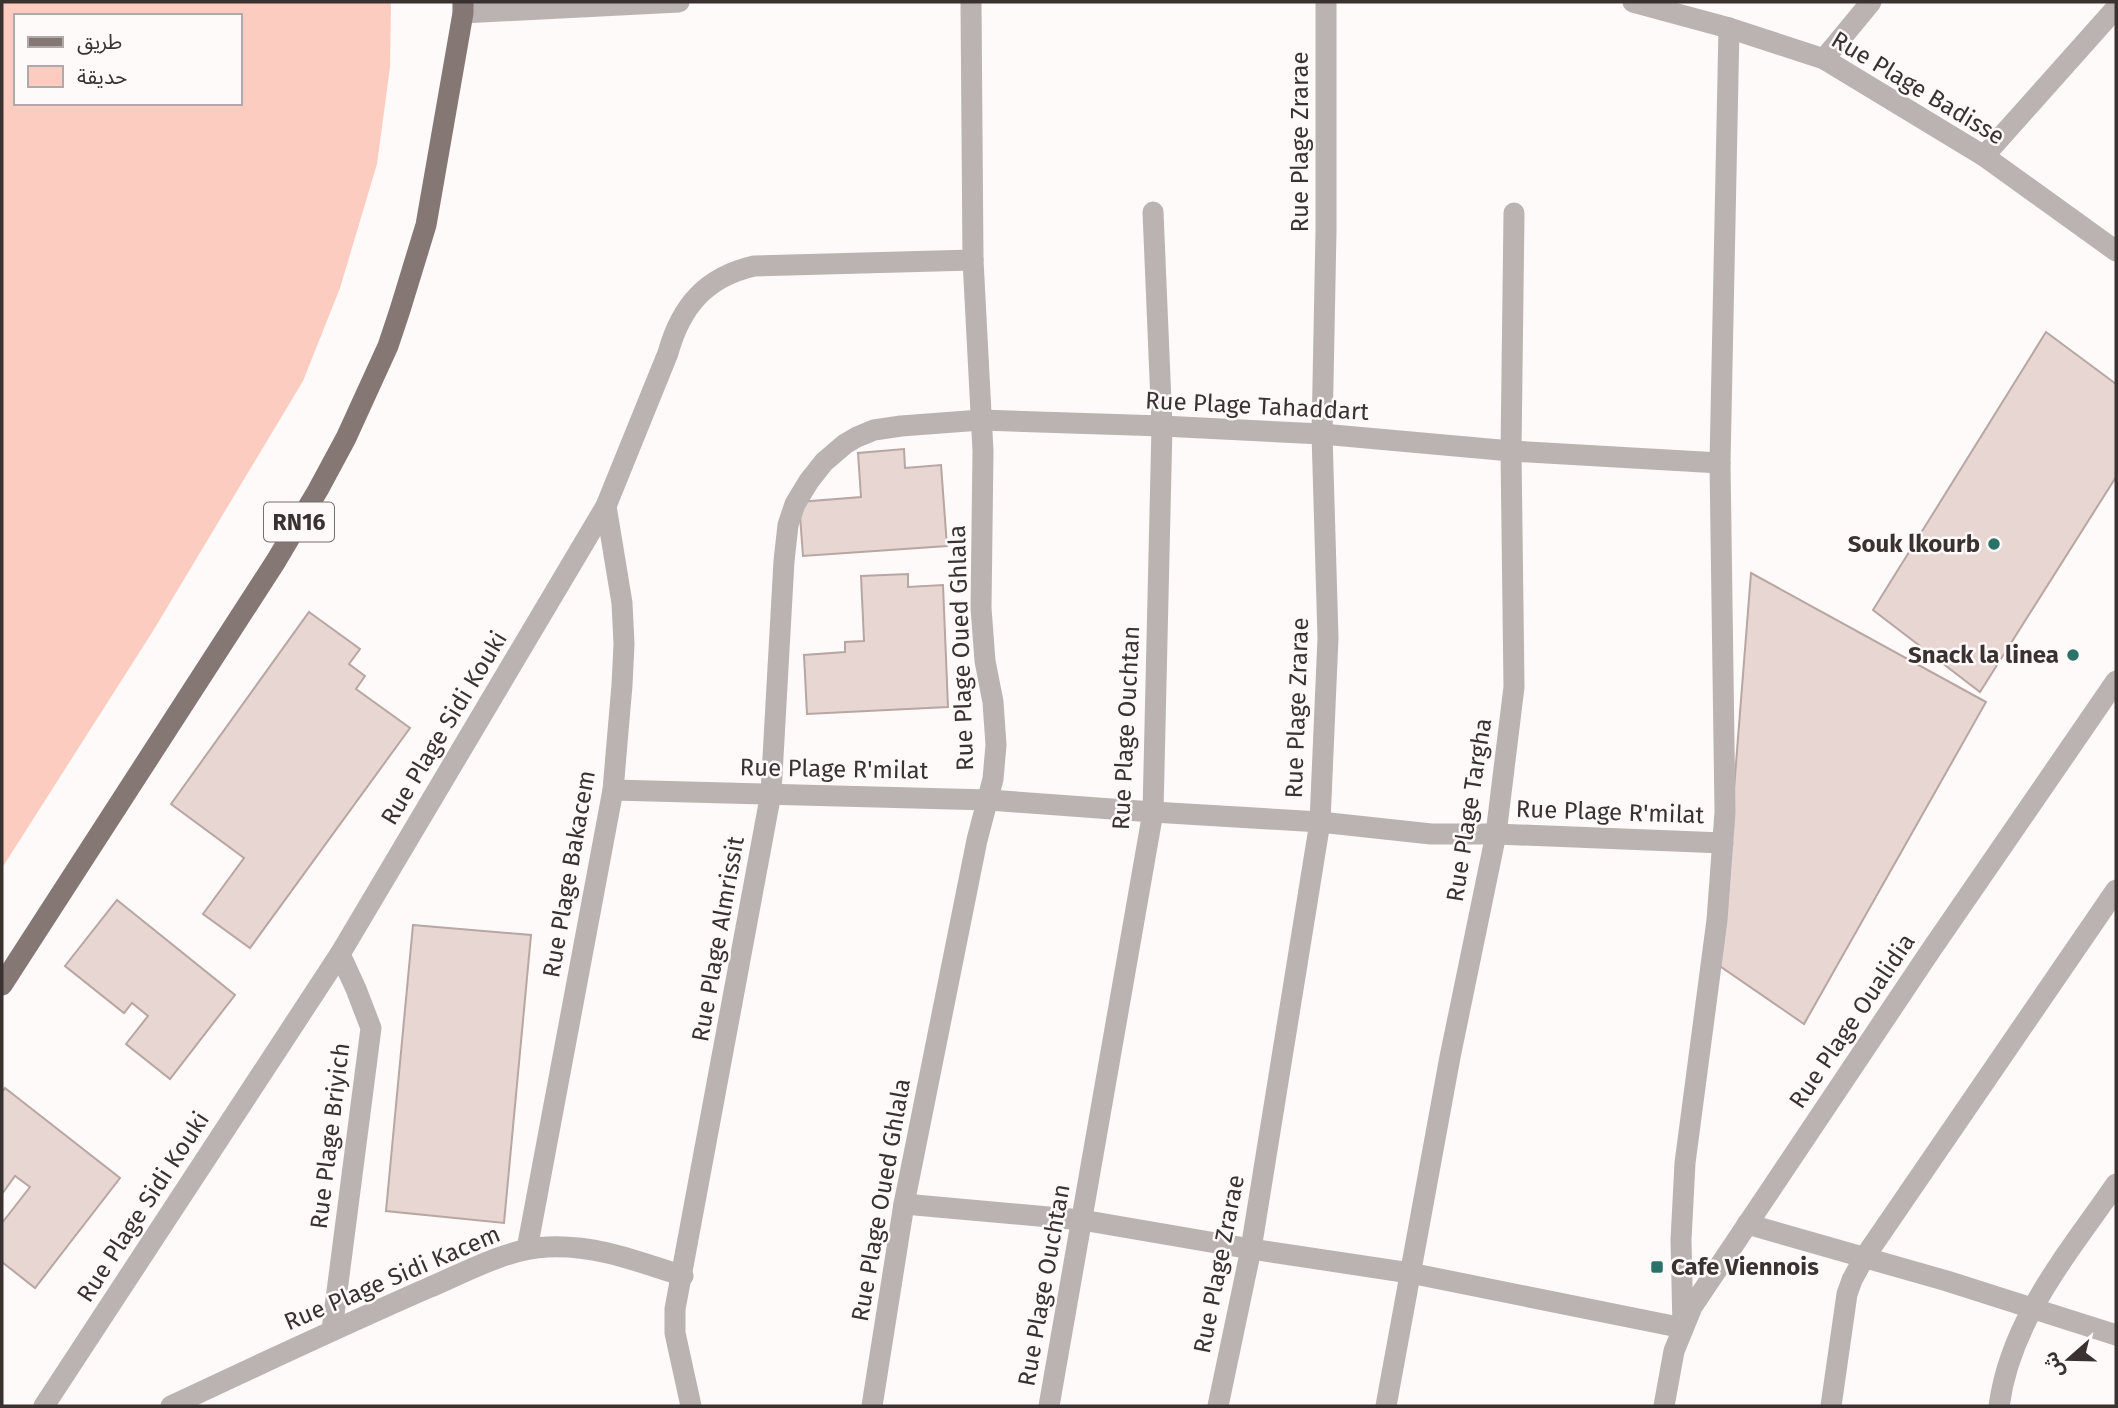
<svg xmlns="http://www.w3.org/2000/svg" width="2118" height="1408" font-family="'Fira Sans','Noto Sans Arabic',sans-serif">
	<rect width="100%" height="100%" fill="#fefaf9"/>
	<path fill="#fdccc1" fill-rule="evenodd" d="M2,2H391L390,67L377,164L340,288L303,381L153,631L2,868ZM16,16H240V103H16Z"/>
	<g fill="#e8d6d2" stroke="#b7a6a2" stroke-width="2">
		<path d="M2046,332L2116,384V477L1980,692L1873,610Z"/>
		<path d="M904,449L905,468L941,465L947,546L803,556L799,502L861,497L858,453Z"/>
		<path d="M1751,573L1986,702L1804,1024L1711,960L1725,903Z"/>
		<path d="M908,574V587L943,585L948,707L807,714L804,655L845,652V642L864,641L861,576Z"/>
		<path d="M309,612L360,649L349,664L365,676L356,689L410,728L250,948L203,914L244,858L171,804Z"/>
		<path d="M117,900L235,995L170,1079L126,1044L148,1016L132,1003L124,1013L65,966Z"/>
		<path d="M413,925L531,935L504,1223L386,1211Z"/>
		<path d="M5,1088L120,1178L35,1288L2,1262V1223L30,1187L15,1176L2,1194V1092Z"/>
	</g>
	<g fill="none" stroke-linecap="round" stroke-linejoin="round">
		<g stroke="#bab3b1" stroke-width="21">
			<path d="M1633,2L1729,28L1824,59L1984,156L2116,251"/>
			<path d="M463,13L679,2"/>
			<path d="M1824,59L1871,2"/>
			<path d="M1984,156L2116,8"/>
			<path d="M613,790L989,800L1153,812L1320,822L1431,834H1496L1723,843"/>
			<path d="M904,1204L1082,1220L1251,1249L1410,1273L1683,1328L1681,1240L1685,1163L1717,920L1725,812L1720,463L1729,28"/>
			<path d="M1747,1224L1947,1281L2116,1335"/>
			<path d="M527,1249L613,790L622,685L624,644L622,603L606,506"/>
			<path d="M332,1330L371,1028L356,989L340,954"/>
			<path d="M44,1406L340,954L606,506L668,353C681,306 706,277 754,266L973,260"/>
			<path d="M171,1406C256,1366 341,1326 428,1288C464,1273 508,1248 548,1247C598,1245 636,1261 683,1276"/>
			<path d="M691,1406L675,1333V1309L771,793L784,561L788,525L795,504L809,481L824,462L845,444L857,437L874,430L901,426L981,420L1162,426L1322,434L1511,451L1720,463"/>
			<path d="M872,1406L904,1204L977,840L993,779L996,745L993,702L985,661L981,608L983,451L973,260L971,2"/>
			<path d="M1049,1406L1153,812L1162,426L1153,212"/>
			<path d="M1218,1406L1251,1249L1320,822L1328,638L1322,434L1326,231V2"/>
			<path d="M1386,1406L1450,1057L1496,834L1514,687L1511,451L1514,213"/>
			<path d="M1664,1406L1674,1351L1692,1307L1929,953L2116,681"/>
			<path d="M1831,1406L1847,1294L1852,1280L1864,1258L2116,890"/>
			<path d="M1999,1406C2011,1319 2068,1254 2116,1184"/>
		</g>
		<path stroke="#847774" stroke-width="21" d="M2,985L276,561L318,490L346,438L388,346L400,310L426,225L463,13V2"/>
	</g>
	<g fill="#2b7268" stroke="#fefaf9" stroke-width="2.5">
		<circle cx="1994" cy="544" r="7"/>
		<circle cx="2073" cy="655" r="7"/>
		<rect x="1650" y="1260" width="14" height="14" rx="3.5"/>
	</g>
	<g text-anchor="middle" stroke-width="5" stroke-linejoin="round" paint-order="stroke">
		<rect fill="#fefaf9" stroke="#746e6d" stroke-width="2" x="264" y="502.5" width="70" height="39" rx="5"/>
		<g font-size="23" font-weight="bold" fill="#393231">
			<text x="299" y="530">RN16</text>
		</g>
		<g font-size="24" fill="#393231" stroke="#fefaf9">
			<text transform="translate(1918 88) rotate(31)" y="8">Rue Plage Badisse</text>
			<text transform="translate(1300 142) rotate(-90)" y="8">Rue Plage Zrarae</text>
			<text transform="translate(1257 406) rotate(3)" y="8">Rue Plage Tahaddart</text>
			<text transform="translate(961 648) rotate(-92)" y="8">Rue Plage Oued Ghlala</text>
			<text transform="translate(1297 708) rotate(-88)" y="8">Rue Plage Zrarae</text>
			<text transform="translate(444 728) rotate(-59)" y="8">Rue Plage Sidi Kouki</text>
			<text transform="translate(1126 728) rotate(-87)" y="8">Rue Plage Ouchtan</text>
			<text transform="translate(834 769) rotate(1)" y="8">Rue Plage R'milat</text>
			<text transform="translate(1469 810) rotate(-81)" y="8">Rue Plage Targha</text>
			<text transform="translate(1610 812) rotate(2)" y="8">Rue Plage R'milat</text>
			<text transform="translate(569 874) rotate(-80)" y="8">Rue Plage Bakacem</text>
			<text transform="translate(718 939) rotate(-80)" y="8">Rue Plage Almrissit</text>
			<text transform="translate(1852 1021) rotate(-56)" y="8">Rue Plage Oualidia</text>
			<text transform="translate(330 1136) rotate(-83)" y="8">Rue Plage Briyich</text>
			<text transform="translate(881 1200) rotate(-80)" y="8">Rue Plage Oued Ghlala</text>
			<text transform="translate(143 1207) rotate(-57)" y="8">Rue Plage Sidi Kouki</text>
			<text transform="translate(1219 1264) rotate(-79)" y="8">Rue Plage Zrarae</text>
			<text transform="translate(392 1278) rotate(-23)" y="8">Rue Plage Sidi Kacem</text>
			<text transform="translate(1044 1285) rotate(-80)" y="8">Rue Plage Ouchtan</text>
		</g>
		<g font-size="24" font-weight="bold" fill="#393231" stroke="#fefaf9" text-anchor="end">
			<text x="1980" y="552">Souk lkourb</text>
			<text x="2059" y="663">Snack la linea</text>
			<text x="1671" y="1275" text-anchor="start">Cafe Viennois</text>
		</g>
	</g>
	<rect width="2118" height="1408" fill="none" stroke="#393231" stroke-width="7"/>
	<rect x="14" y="14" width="228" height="91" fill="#fefaf9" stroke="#afaaa9" stroke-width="2"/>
	<rect x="28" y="37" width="35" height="10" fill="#847774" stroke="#afaaa9" stroke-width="2"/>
	<text x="77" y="49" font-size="21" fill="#393231">طريق</text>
	<rect x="28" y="66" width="35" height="21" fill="#fdccc1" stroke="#afaaa9" stroke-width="2"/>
	<text x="77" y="84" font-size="21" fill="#393231">حديقة</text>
	<g transform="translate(2069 1359) rotate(250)" stroke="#fefaf9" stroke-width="5" paint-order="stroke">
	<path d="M0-5L12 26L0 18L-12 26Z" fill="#393231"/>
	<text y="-10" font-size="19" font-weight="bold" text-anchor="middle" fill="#393231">ش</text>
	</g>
</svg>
